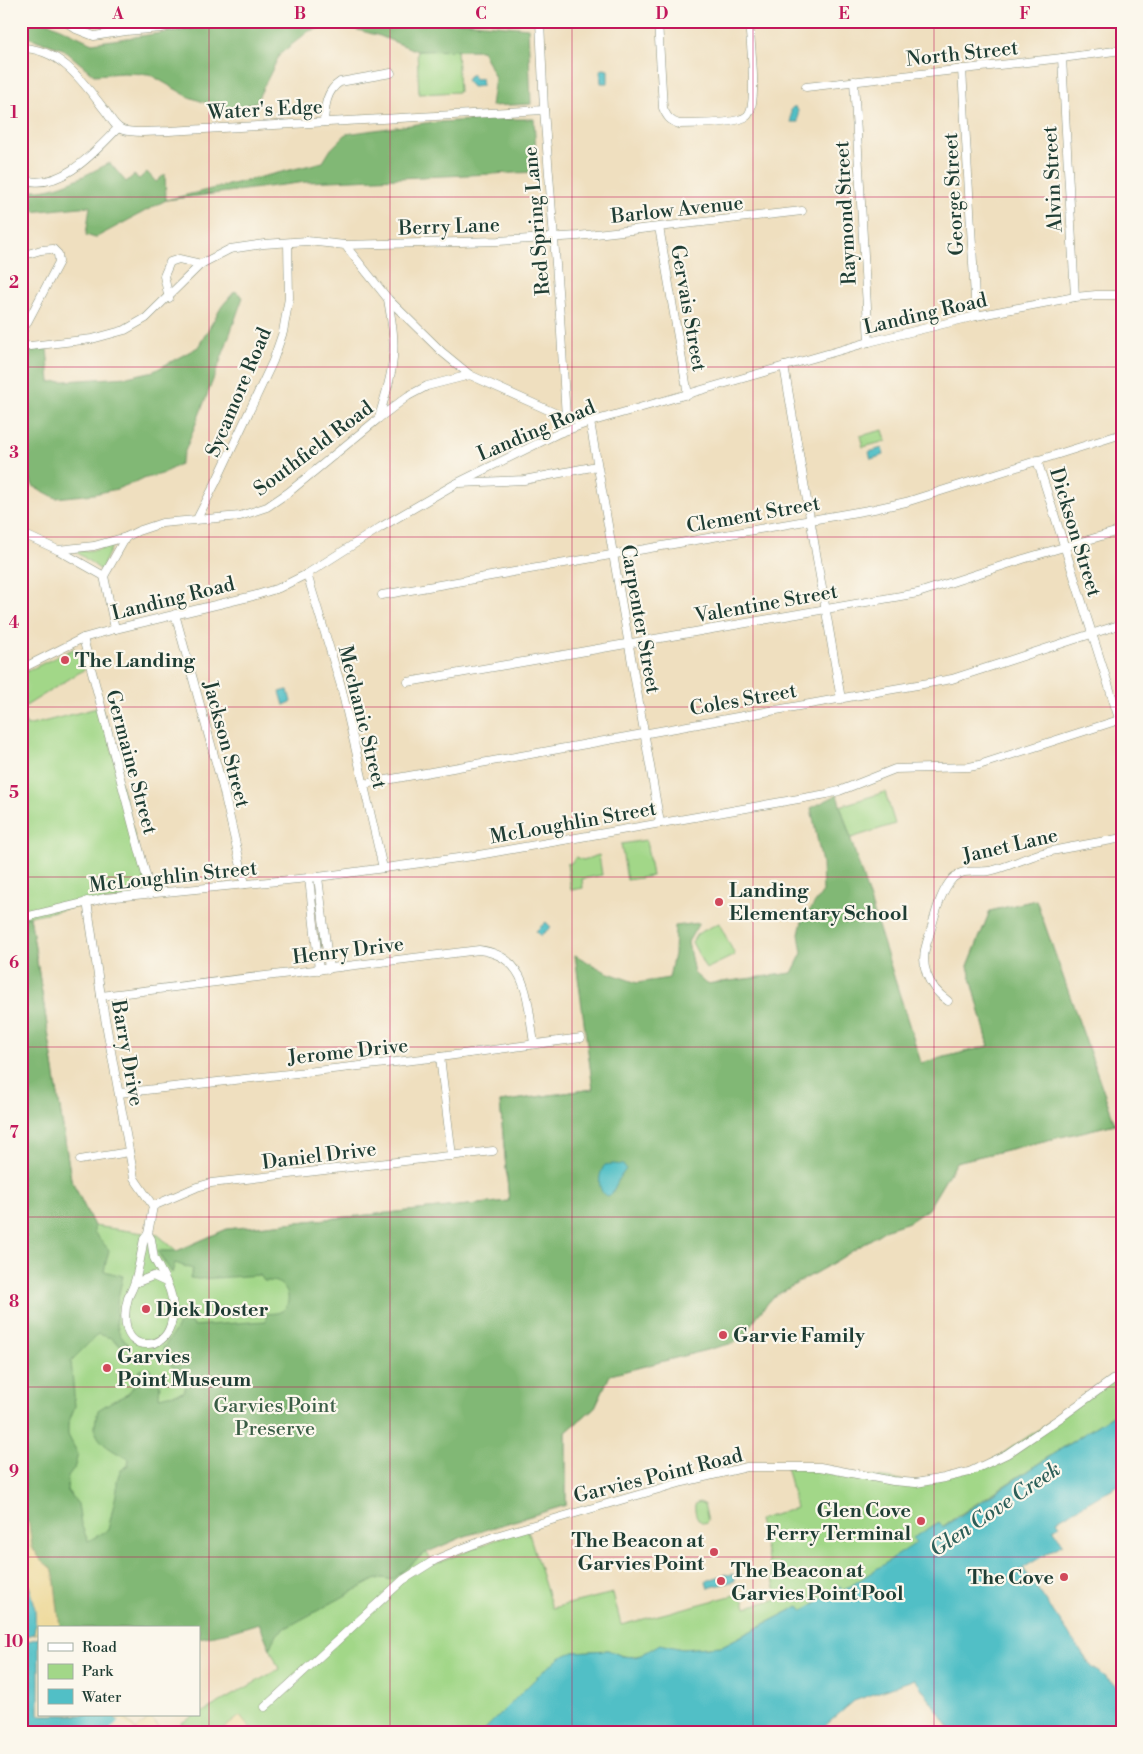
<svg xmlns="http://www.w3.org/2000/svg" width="1143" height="1754" font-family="'Libre Bodoni',serif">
	<rect width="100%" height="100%" fill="#fbf7ec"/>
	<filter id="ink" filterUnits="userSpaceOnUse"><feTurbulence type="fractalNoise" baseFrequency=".02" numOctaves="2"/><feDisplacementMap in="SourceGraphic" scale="10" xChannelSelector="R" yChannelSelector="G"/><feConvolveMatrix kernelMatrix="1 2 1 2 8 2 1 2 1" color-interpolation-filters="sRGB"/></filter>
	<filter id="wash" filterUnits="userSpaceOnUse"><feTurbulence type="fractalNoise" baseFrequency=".0096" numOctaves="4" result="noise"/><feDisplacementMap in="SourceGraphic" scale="20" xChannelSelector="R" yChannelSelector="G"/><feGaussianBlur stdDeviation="1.12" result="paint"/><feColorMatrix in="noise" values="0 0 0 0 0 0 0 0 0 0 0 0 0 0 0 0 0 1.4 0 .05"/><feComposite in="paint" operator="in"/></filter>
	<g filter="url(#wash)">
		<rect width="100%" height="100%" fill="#efdfbf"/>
		<g fill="#a2d788" stroke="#608a5e">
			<path d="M457,49L459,92L419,94L417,51Z"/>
			<path d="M883,430L886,441L863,447L860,436Z"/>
			<path d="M113,544L101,570L75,551L96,550Z"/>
			<path d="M75,648L85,669L21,709V674Z"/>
			<path d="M101,707L149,893L30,916L71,1179L94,1226L158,1235L177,1251L227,1229L509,1201L500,1102L593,1089L582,1000L889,961L921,1063L989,1046L968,966L990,911L1036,900L1115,1124L956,1162L928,1209L909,1222L887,1229L838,1260L773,1297L757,1316L744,1337L733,1343L610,1375L595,1407L566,1432V1505L465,1536L426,1552L435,1564L527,1527L552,1608L613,1593L621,1625L742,1593L746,1607L778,1599L758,1520L796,1508L786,1466L916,1482L987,1464L1122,1374V1409L956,1517L841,1598L806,1616L799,1606L722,1646L682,1649L672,1647L641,1655L628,1657L617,1654L608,1650L574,1652L543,1671L481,1733H262C252,1730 246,1725 240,1717L218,1733H187L181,1723L196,1715H199V1714L279,1669L252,1606L172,1628H60L42,1536L21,1500V713L27,726Z"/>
			<path d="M885,792L895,824L851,838L840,806Z"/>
			<path d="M646,840L652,876L627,880L621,844Z"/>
			<path d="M599,855L602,875L582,879L583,888L571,890L567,864L571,863L576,857L583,860Z"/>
			<path d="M316,895L322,948L321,949L315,896Z"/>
			<path d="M719,923L735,955L706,969L692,942L697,934Z"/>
			<path d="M699,1502L704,1504L708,1520L705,1523C697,1522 694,1512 695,1504Z"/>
		</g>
		<g fill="#81b874" stroke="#507a54">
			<path d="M21,21H45L92,43L224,24L231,21H451L528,28L531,104L491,106L495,78L482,50L417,51L380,36L336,24L309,31L280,54L256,102L227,110L189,97L149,74L123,73L94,75L63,49L21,35Z"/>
			<path d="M489,119H534L537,172L306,182L166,200L95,238L86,235L90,206L21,213V189C53,195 82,176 110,163L126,182L134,175L139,179L147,172L156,182L165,174L166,200L323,162L331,149L346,134L425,123Z"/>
			<path d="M235,291L243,297L220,362L180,464L162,474L142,479L117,489L94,494L56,498L33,486L26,467L21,409V397L30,370H21V350L47,348L50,382L127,377L154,371L198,347L222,306Z"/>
			<path d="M837,795L921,1063L989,1046L968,966L990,911L1036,900L1115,1124L956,1162L928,1209L909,1222L887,1229L838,1260L773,1297L757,1316L744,1337L733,1343L610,1375L595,1407L566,1432V1505L465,1536L423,1554L393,1580L383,1578L374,1580L282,1630C275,1636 272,1641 270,1649L259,1623L229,1632L199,1638V1628H60L54,1575L52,1569L41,1560L32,1547L29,1524L21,1513V918L30,916L71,1179L94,1226V1232L109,1250L104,1271L123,1276C119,1294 111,1319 121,1336C123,1339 127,1342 129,1345L123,1347L111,1338L98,1334L71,1361L75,1406L68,1424V1435L78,1454L74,1469L68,1477L67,1490L78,1504L81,1524L88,1541L108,1530L117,1490V1480L120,1471L128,1465L129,1459C117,1453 95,1443 95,1427C95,1421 97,1416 98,1410L111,1402L128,1394L135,1384L140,1370L149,1369C162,1378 160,1382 159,1397L184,1392L188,1377C175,1370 166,1364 163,1348L171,1337L182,1319L189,1320L193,1326L266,1321V1314C271,1313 277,1314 282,1311C291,1305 290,1289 280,1284C276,1281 269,1281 264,1281L260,1275L199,1279L190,1278L193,1269L175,1263L172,1273L157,1251H177L227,1229L509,1201L500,1102L593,1089L575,955L606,972L637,983L669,978L674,954L675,926L699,923L688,942L694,973L706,984L792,973L802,953L799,934L802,921L823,892L822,863L811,808Z"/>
		</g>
		<g fill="#eeda9e" stroke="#868c69">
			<path d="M21,1513L29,1524L32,1547L41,1560L52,1569L54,1575L60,1628H39V1633L21,1637Z"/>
			<path d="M46,1715H117L120,1719L123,1716L136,1730L150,1718L166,1733H81Z"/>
			<path d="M240,1716C246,1725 252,1730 262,1733H218Z"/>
		</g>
		<g fill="#51bfc6" stroke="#387e7d">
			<path d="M604,69L608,70V83H601L600,70Z"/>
			<path d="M471,74L476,79L481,78L482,86L472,87L466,80Z"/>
			<path d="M793,107H796L798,111V122H791V109Z"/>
			<path d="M882,448L884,455L871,459L869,452Z"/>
			<path d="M287,690H288L291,702L284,705L280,692Z"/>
			<path d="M546,922L551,927L540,936L536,931Z"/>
			<path d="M613,1164L623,1165L626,1169L619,1179L611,1195L606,1196C597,1190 598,1173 605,1165Z"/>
			<path d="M1122,1409V1483L1057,1520L1060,1525L1053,1529L1063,1544L1023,1568L1091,1666L1122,1691V1733H953L915,1679L854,1701L826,1725L820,1733H481L543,1671L561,1657L574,1652L608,1650L622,1656L634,1657L641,1655L660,1644L682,1649L722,1646L799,1606L803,1611L840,1587L843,1591L916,1543L913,1538L939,1522L943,1527Z"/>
			<path d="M21,1566C32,1593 38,1604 34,1634L21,1637Z"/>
			<path d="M726,1574L727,1575L733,1574L735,1581L708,1588L706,1581Z"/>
			<path d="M39,1638V1715H116L115,1718L132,1733H21V1643Z"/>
		</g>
		<path fill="#efdfbf" d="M120,1719L134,1731V1733H107Z"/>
	</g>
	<g filter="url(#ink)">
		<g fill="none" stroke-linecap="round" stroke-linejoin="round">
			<g stroke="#878e7a" stroke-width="9">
				<g id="minor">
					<path d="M65,21L76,29L94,36L126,31L161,28L200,21"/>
					<path d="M540,21L544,110L560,316L566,418"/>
					<path d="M658,21L663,108C667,117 670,121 679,124C692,124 738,124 747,116C759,106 750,39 749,21"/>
					<path d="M21,48C62,48 85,85 107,113C111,119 116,128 123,130C136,134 155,131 169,131L544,110"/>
					<path d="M1062,58L1075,297"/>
					<path d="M962,69L976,316"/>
					<path d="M854,81L869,342"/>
					<path d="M806,87L1062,58L1122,50"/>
					<path d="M324,122C325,106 326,91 340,82L391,73"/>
					<path d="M21,179C59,193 95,152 118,128"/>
					<path d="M659,227L688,395"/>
					<path d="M345,245L498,241L578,236L802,211"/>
					<path d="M21,256L41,250L53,249L58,254L59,262L21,334"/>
					<path d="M169,298L164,276L170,262L179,259L201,264"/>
					<path d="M21,347L92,339L125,330L146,318L201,264L230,249L264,244L307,241L345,245L388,299L442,352L470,375L566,418L588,421"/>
					<path d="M784,366L841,699"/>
					<path d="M379,418C384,398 392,378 393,357C395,338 391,318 388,299"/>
					<path d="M590,422L660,823"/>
					<path d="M1037,460L1122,728"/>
					<path d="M460,483L524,480L597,466"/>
					<path d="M197,519L215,484L273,361L283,332L289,298L288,243"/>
					<path d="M21,533L58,550L104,576L115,629"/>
					<path d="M58,550L94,546L126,537"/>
					<path d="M307,574L341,686L383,868"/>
					<path d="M104,576L126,537L138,531L162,523L240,516L267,507L289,492L379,418L408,396L427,386L470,375"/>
					<path d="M382,595L874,509L906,502L1122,434"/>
					<path d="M175,614L223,788L245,884"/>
					<path d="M83,638L151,894"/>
					<path d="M21,669L83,638L115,629L253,596L279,588L307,574L381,527L457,483L559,433L590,422L869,342L976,316L1075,297L1096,295H1122"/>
					<path d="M408,682L918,593L1023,559L1122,530"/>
					<path d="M364,784L888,690L952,679L1122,624"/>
					<path d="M318,877L329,969"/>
					<path d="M309,878L319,970"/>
					<path d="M87,901L101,996L134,1178L153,1206"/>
					<path d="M21,918L105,898L318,877L473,856L827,794L839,791L895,769L969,767L979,765L1122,719"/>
					<path d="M101,996L479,950C530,956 527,1003 534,1043"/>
					<path d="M948,1001C928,987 919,965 927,942C934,922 938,894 953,878C963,868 976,873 989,871C1007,868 1025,857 1043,853C1069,847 1096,843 1122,838"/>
					<path d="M440,1057L452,1156"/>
					<path d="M119,1093L440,1057L581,1038"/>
					<path d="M80,1160L129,1152"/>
					<path d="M153,1206L197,1187L211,1183L493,1151"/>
					<path d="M148,1234L151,1239L154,1258L166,1281"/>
					<path d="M135,1283L153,1276L166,1282C177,1300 177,1343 148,1344C123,1346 123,1315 128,1298C130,1293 133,1288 134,1284C139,1270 141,1253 144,1239L148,1234L153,1206"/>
					<path d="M265,1707L403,1580L435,1560L461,1549L496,1536L683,1482L747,1467H820L893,1481L916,1483L944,1478L969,1472L1007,1454L1060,1418L1122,1373"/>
				</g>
			</g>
			<use href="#minor" stroke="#fff" stroke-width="8"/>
		</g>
	</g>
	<path fill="none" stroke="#c2185b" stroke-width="1" stroke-opacity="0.55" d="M209,21V1733M390,21V1733M572,21V1733M753,21V1733M934,21V1733M21,197H1122M21,367H1122M21,537H1122M21,707H1122M21,877H1122M21,1047H1122M21,1217H1122M21,1387H1122M21,1557H1122"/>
	<g fill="#d1495b" stroke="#fbf7ec" stroke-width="2">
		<circle cx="65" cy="660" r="5"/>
		<circle cx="719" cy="902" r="5"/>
		<circle cx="146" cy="1309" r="5"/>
		<circle cx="723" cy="1335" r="5"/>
		<circle cx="107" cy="1368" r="5"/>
		<circle cx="921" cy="1521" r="5"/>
		<circle cx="714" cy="1552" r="5"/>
		<circle cx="1064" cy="1577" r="5"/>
		<circle cx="721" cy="1581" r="5"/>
	</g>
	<g text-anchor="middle" stroke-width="4.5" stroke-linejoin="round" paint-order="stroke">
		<g font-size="20" fill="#1f3d34" stroke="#fbf7ec">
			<text transform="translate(962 53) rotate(-6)" y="7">North Street</text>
			<text transform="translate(265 109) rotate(-3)" y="7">Water's Edge</text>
			<text transform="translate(1052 179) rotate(-93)" y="7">Alvin Street</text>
			<text transform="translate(953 194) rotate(-93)" y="7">George Street</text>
			<text transform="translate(677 209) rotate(-6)" y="7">Barlow Avenue</text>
			<text transform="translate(845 213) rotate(-93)" y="7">Raymond Street</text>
			<text transform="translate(536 221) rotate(-95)" y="7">Red Spring Lane</text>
			<text transform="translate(449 226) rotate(-2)" y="7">Berry Lane</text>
			<text transform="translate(689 308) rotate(80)" y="7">Gervais Street</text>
			<text transform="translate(925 313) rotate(-13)" y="7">Landing Road</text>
			<text transform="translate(238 392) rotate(-67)" y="7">Sycamore Road</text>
			<text transform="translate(536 430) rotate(-23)" y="7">Landing Road</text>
			<text transform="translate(313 448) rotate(-37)" y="7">Southfield Road</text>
			<text transform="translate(753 514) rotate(-10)" y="7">Clement Street</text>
			<text transform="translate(1076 532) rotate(73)" y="7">Dickson Street</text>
			<text transform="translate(173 598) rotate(-14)" y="7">Landing Road</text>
			<text transform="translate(766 603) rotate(-10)" y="7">Valentine Street</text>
			<text transform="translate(641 619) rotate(80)" y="7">Carpenter Street</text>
			<text transform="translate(743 699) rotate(-10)" y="7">Coles Street</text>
			<text transform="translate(363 717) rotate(76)" y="7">Mechanic Street</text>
			<text transform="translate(227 744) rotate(75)" y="7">Jackson Street</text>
			<text transform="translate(132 762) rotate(75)" y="7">Germaine Street</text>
			<text transform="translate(573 822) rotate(-10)" y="7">McLoughlin Street</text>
			<text transform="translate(1010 845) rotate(-13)" y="7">Janet Lane</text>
			<text transform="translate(173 876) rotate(-6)" y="7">McLoughlin Street</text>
			<text transform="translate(348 950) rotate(-7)" y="7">Henry Drive</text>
			<text transform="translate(348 1051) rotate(-6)" y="7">Jerome Drive</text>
			<text transform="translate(128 1053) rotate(80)" y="7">Barry Drive</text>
			<text transform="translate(319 1155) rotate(-7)" y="7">Daniel Drive</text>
			<text transform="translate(658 1475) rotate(-14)" y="7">Garvies Point Road</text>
		</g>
		<g font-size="20" font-weight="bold" fill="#1f3d34" stroke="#fbf7ec" text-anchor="start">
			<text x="75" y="667">The Landing</text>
			<text x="729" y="897">Landing<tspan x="729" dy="23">Elementary School</tspan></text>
			<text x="156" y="1316">Dick Doster</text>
			<text x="733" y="1342">Garvie Family</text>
			<text x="117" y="1363">Garvies<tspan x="117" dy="23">Point Museum</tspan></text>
			<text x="911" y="1517" text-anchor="end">Glen Cove<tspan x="911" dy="23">Ferry Terminal</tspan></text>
			<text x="704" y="1547" text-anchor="end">The Beacon at<tspan x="704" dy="23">Garvies Point</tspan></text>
			<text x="731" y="1577">The Beacon at<tspan x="731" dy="23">Garvies Point Pool</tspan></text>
			<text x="1054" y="1584" text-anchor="end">The Cove</text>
		</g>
		<g font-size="20" fill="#395c45" stroke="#fbf7ec">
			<text x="275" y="1412">Garvies Point<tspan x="275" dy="23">Preserve</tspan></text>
		</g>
		<g font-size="21" font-style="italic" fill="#2c5e58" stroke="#fbf7ec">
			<text transform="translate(995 1509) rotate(-34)" y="7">Glen Cove Creek</text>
		</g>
	</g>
	<rect width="1143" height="1754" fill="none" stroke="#fbf7ec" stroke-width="55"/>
	<rect x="38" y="1626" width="162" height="90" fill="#fbf7ec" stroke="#a3ada2"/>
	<rect x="48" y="1643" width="25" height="8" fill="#ffffff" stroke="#a3ada2"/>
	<text x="82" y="1652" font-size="15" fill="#1f3d34">Road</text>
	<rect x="48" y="1664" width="25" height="15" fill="#a2d788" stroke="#a3ada2"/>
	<text x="82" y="1676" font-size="15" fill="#1f3d34">Park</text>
	<rect x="48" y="1689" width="25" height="15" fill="#51bfc6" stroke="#a3ada2"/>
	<text x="82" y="1702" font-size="15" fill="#1f3d34">Water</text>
	<rect x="28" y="28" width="1088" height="1698" fill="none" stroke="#c2185b" stroke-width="2"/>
	<g font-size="16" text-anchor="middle" font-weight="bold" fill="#c2185b">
		<text x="118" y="19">A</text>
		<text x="300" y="19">B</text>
		<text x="481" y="19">C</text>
		<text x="662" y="19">D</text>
		<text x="844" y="19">E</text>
		<text x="1025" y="19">F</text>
		<text x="14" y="118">1</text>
		<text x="14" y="288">2</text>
		<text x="14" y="458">3</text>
		<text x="14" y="628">4</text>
		<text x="14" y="798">5</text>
		<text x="14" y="968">6</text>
		<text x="14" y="1138">7</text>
		<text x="14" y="1307">8</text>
		<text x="14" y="1477">9</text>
		<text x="14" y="1647">10</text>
	</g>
</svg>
